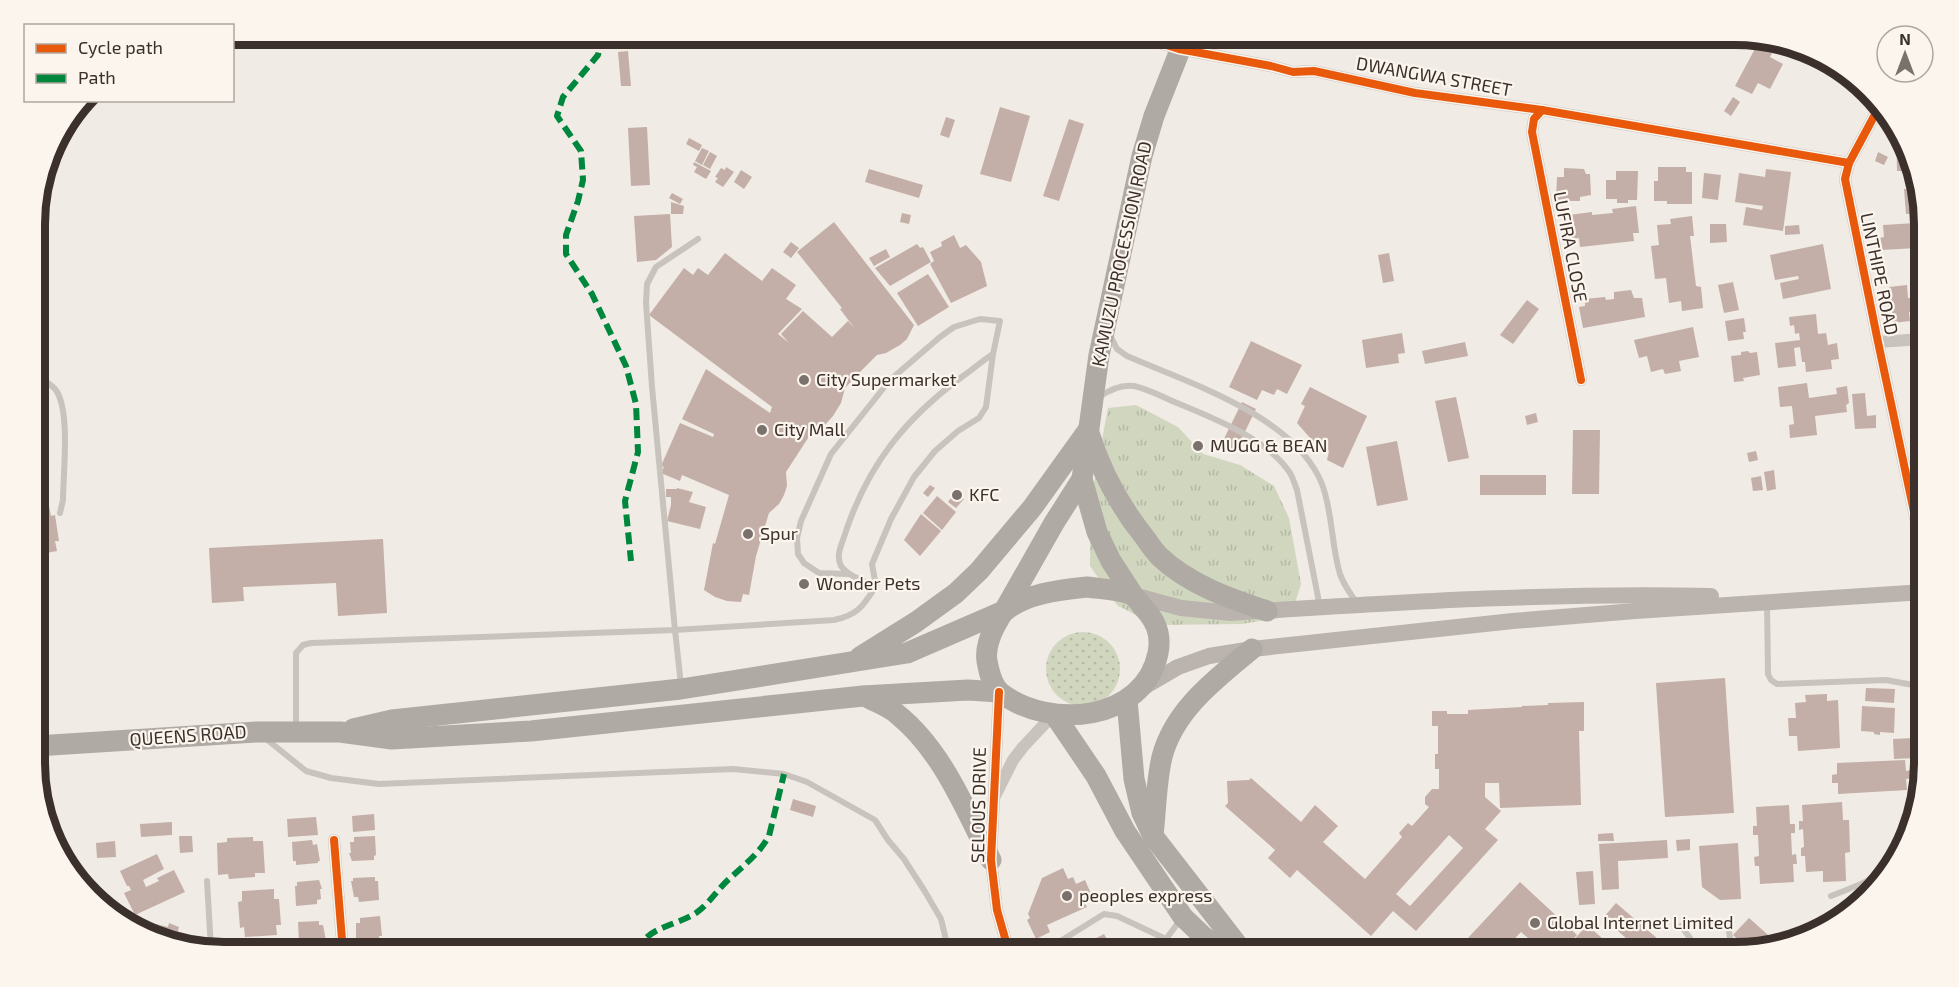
<svg xmlns="http://www.w3.org/2000/svg" width="1959" height="987" font-family="'Exo 2',sans-serif">
	<defs>
		<pattern id="grass-dots" width="8" height="8" patternUnits="userSpaceOnUse" patternTransform="scale(1.5)"><rect width="8" height="8" fill="#d1d6bf"/><path d="M2 2h.1M6 6h.1" fill="none" stroke="#b4b8a4" stroke-width="1.8" stroke-linecap="round"/></pattern>
		<pattern id="park-tufts" width="24" height="20" patternUnits="userSpaceOnUse" patternTransform="scale(1.5)"><rect width="24" height="20" fill="#d1d6bf"/><path d="M3 7l-1-3M5 7V3M7 7l1-3M15 17l-1-3M17 17v-4M19 17l1-3" fill="none" stroke="#b4b8a4"/></pattern>
	</defs>
	<rect width="100%" height="100%" fill="#f0ebe5"/>
	<circle fill="url(#grass-dots)" cx="1083" cy="669" r="37"/>
	<path fill="url(#park-tufts)" d="M1136,405L1178,427L1203,454L1240,465L1274,486L1289,518L1301,584L1291,616L1242,624L1154,625L1117,605L1090,566L1091,498L1108,408Z"/>
	<g fill="#c3afa7" fill-rule="evenodd">
		<path d="M1757,45L1772,53L1770,57L1783,64L1770,89L1758,83L1752,94L1735,86Z"/>
		<path d="M628,51L631,86H621L618,52Z"/>
		<path d="M1733,97L1740,102L1731,116L1724,111Z"/>
		<path d="M1000,107L1030,116L1011,182L980,174Z"/>
		<path d="M946,117L955,120L949,138L940,135Z"/>
		<path d="M1069,119L1084,124L1059,201L1043,196Z"/>
		<path d="M647,127L650,185L631,186L628,128Z"/>
		<path d="M1896,130H1897L1912,171H1897Z"/>
		<path d="M689,138L702,145L699,151L686,144Z"/>
		<path d="M702,148L709,151L702,165L695,161Z"/>
		<path d="M710,152L717,156L710,169L703,165Z"/>
		<path d="M1878,152L1888,157L1884,165L1875,161Z"/>
		<path d="M694,162L711,171L706,179L694,172L697,167L693,165Z"/>
		<path d="M726,167L734,172L723,187L715,182L718,178L715,177L721,168L725,170Z"/>
		<path d="M1658,167H1686V172H1692V204H1667V201H1654V181H1658Z"/>
		<path d="M1564,168L1584,169L1586,174H1590L1591,195L1580,197V201H1556L1557,177H1564Z"/>
		<path d="M869,169L923,185L919,198L865,182Z"/>
		<path d="M1766,169L1791,172L1783,231L1743,225L1746,207L1762,210L1763,206L1735,202L1739,173L1765,177Z"/>
		<path d="M741,170L752,177L744,189L734,182Z"/>
		<path d="M1616,171H1638L1637,200H1628V203H1617V199H1606V180H1616Z"/>
		<path d="M1704,173L1721,175L1718,200L1702,198Z"/>
		<path d="M1916,188L1918,192L1920,191L1923,200V217H1920V213L1906,214L1904,189Z"/>
		<path d="M672,193L683,199L680,204L669,198Z"/>
		<path d="M671,202L684,206L683,214H671Z"/>
		<path d="M1636,206L1639,233H1633L1634,241L1580,247L1579,238L1572,239L1569,215L1592,212V215L1613,213L1612,209Z"/>
		<path d="M902,213L911,215L909,224L900,222Z"/>
		<path d="M670,214L672,247L656,260L637,262L634,216Z"/>
		<path d="M1692,216L1694,236H1690L1696,286L1701,287L1703,308L1682,311L1681,301L1669,303L1666,278L1655,279L1651,246L1659,245L1657,225L1671,224L1670,219Z"/>
		<path d="M834,222L914,325L907,339L900,345L886,353L877,355L861,371L845,388L841,403L833,416L823,427L810,435L786,472L787,486L784,495L779,504L769,513L756,556L749,595L743,594L741,602L727,601L715,597L704,590L713,543L715,544L729,495L682,475L680,481L661,473L664,467L661,466L680,423L713,437L714,434L682,419L706,369L770,413L772,407L649,315L684,268L693,275L698,268L708,275L725,253L762,281L772,268L796,285L786,299L802,309L778,334L789,343L781,334L803,311L832,337L848,321L855,329L840,309L842,308L797,252Z"/>
		<path d="M1916,223L1917,248L1881,250L1880,238L1884,237L1883,225Z"/>
		<path d="M1710,224H1726L1727,242L1710,243Z"/>
		<path d="M1799,225L1800,234L1785,235V226Z"/>
		<path d="M954,235L960,248L966,245L981,262L987,286L951,303L930,264L934,261L930,252L942,246L941,242Z"/>
		<path d="M791,242L799,248L791,258L783,252Z"/>
		<path d="M917,244L920,248L923,247L931,262L890,286L875,268Z"/>
		<path d="M1823,244L1831,289L1783,299L1780,283L1799,279L1798,276L1775,280L1770,255Z"/>
		<path d="M886,249L890,257L874,266L869,258Z"/>
		<path d="M1389,253L1394,281L1383,283L1378,255Z"/>
		<path d="M1923,258V277L1915,278L1914,259Z"/>
		<path d="M928,274L949,307L918,326L897,293Z"/>
		<path d="M1733,282L1739,310L1724,313L1718,285Z"/>
		<path d="M1907,285L1908,298H1915L1917,312H1909L1910,321L1893,323L1891,306H1888L1887,296H1890L1889,287Z"/>
		<path d="M1631,290L1634,298H1642L1645,317L1583,328L1579,307L1585,306V299L1605,297L1606,300L1614,299V292Z"/>
		<path d="M1527,300L1539,309L1513,344L1500,335Z"/>
		<path d="M1816,314L1818,334L1826,333L1828,345L1837,343L1839,359L1831,360L1832,369L1806,372L1805,362H1802L1800,347L1794,348L1796,366L1778,368L1775,343L1800,340L1799,333L1795,334L1794,325L1790,326L1789,317Z"/>
		<path d="M1744,318L1746,332H1743L1744,339L1728,341L1725,321Z"/>
		<path d="M1693,327L1699,357L1679,361L1681,371L1665,374L1663,369L1651,372L1647,356L1639,358L1634,340Z"/>
		<path d="M1402,333L1405,353L1398,354L1399,363L1366,368L1362,340Z"/>
		<path d="M1251,341L1302,365L1287,394L1277,389L1274,395L1262,390L1257,400L1229,387Z"/>
		<path d="M1465,342L1468,356L1425,364L1422,351Z"/>
		<path d="M1748,351L1750,353L1757,352L1760,375L1743,378L1744,381L1734,382L1731,356L1741,355V352Z"/>
		<path d="M1923,379V399L1915,400L1911,381Z"/>
		<path d="M1807,383L1809,398L1837,394L1836,388L1847,386L1849,403L1846,405L1847,412L1815,416L1817,435L1790,438L1789,425L1794,424L1792,406L1780,407L1778,387Z"/>
		<path d="M1310,387L1367,416L1343,468L1327,460L1329,451L1311,439L1297,423L1305,406L1301,404Z"/>
		<path d="M1865,393L1867,416L1876,415V428L1855,429L1852,394Z"/>
		<path d="M1456,397L1469,458L1448,462L1435,401Z"/>
		<path d="M1242,402L1256,409L1235,452L1221,445Z"/>
		<path d="M1536,413L1538,422L1527,425L1525,416Z"/>
		<path d="M1573,430H1600L1599,494H1572Z"/>
		<path d="M1397,441L1408,500L1377,506L1366,447Z"/>
		<path d="M1756,451L1758,460L1749,462L1747,453Z"/>
		<path d="M1774,470L1776,489L1767,491L1764,472Z"/>
		<rect x="1480" y="475" width="66" height="20"/>
		<path d="M1761,476L1763,490L1753,491L1751,478Z"/>
		<path d="M930,485L935,488L928,497L923,493Z"/>
		<path d="M677,488L693,492L689,502L706,507L700,529L667,521L671,505V497H666V489H677Z"/>
		<path d="M955,492L964,499L956,508L948,502Z"/>
		<path d="M937,496L956,512L942,530L923,513Z"/>
		<path d="M49,506L51,516L55,515L59,541H55L57,551L36,555V508Z"/>
		<path d="M921,514L941,531L920,556L904,540Z"/>
		<path d="M383,539L387,613L338,616L336,583L243,587L244,601L212,603L209,548Z"/>
		<path d="M1725,678L1734,813L1665,817L1656,683Z"/>
		<path d="M1866,688L1895,689L1894,703L1865,701Z"/>
		<path d="M1827,694V701L1838,700L1840,748L1798,751L1797,736H1789L1788,718H1796L1795,703L1806,702L1805,695Z"/>
		<path d="M1584,702V731H1579L1581,805L1500,808L1499,783H1485V797L1501,811L1485,829L1498,840L1416,931L1393,911L1371,936L1297,870L1290,878L1268,858L1275,850L1225,806L1228,803L1227,781L1249,780L1251,778L1301,822L1315,805L1338,826L1323,842L1365,879L1402,837L1399,833L1408,823L1412,826L1429,807L1425,804V797L1432,789H1439V769H1435V754H1438V726H1432V711H1447V714H1468V710L1522,707V706L1548,705V703ZM1449,835L1463,848L1410,906L1396,894Z"/>
		<path d="M1862,706L1895,708L1894,733L1880,732V735L1874,734V732L1861,731Z"/>
		<path d="M1914,738L1915,758L1894,759L1893,739Z"/>
		<path d="M1905,760L1906,771L1911,770L1912,778L1906,779L1907,790L1838,794V783H1832V775L1837,774V763Z"/>
		<path d="M793,799L816,806L813,817L790,810Z"/>
		<path d="M1842,802L1843,820H1849L1850,852L1845,853L1846,881L1823,882V871L1806,872L1805,856H1801V848L1804,847L1803,829L1799,830V821H1803L1802,805Z"/>
		<path d="M1789,805L1790,824H1795V833H1791L1792,855L1796,854L1797,864H1793L1794,882L1760,884L1759,866H1755L1754,857L1759,856L1758,835H1753V826H1757L1756,807Z"/>
		<path d="M374,814L375,830L353,832L352,816Z"/>
		<path d="M316,817L318,835L288,837L287,819Z"/>
		<path d="M172,822V835L141,837L140,824Z"/>
		<path d="M1613,833L1614,841H1598V834Z"/>
		<path d="M179,836H192L193,852L180,853Z"/>
		<path d="M375,836L376,855L374,856V860L352,861L349,853H351L350,842H354V837Z"/>
		<path d="M253,837V841H263L265,873H255V877L229,879L228,874L218,875L217,843L227,842V838Z"/>
		<path d="M1690,839V850L1677,851L1676,840Z"/>
		<path d="M312,840L313,845L317,844L320,861H318V863L296,865V861H293L292,842Z"/>
		<path d="M1667,840L1668,858L1618,861L1619,889L1602,890L1599,844Z"/>
		<path d="M115,841L116,857L97,858L96,843Z"/>
		<path d="M1738,843L1741,899L1720,900L1702,887L1699,846Z"/>
		<path d="M157,854L164,869L143,880L146,887L159,881L157,878L174,870L185,892L135,915L124,893L131,890L129,886H127L120,871Z"/>
		<path d="M1063,868L1068,879L1073,877L1076,884L1085,880L1092,896L1083,900L1087,907L1047,925L1050,932L1036,939L1027,920L1030,918L1028,914L1042,878Z"/>
		<path d="M1593,871L1595,904L1579,905L1576,872Z"/>
		<path d="M375,877V881H378L379,900L359,902L358,897H354L351,881H353V878Z"/>
		<path d="M319,880L322,889H320L321,899L317,900V904L296,906L295,886H297V882Z"/>
		<path d="M1520,882L1577,935L1561,952H1544L1521,932L1502,952H1455Z"/>
		<path d="M274,889V899H279L281,925H276L277,935L245,937L244,927L240,928L238,902L242,901V891Z"/>
		<path d="M1616,903L1673,952H1642L1603,918Z"/>
		<path d="M380,916L382,936H379L380,940L357,942V939H356V923H360V918Z"/>
		<path d="M1749,918L1776,942L1750,951L1733,935Z"/>
		<path d="M319,921V925H323L326,941H324V944L302,946V941L299,942L298,922Z"/>
		<path d="M169,923L179,927L177,934L187,937L185,943L139,932L141,928L154,932L156,924L168,927Z"/>
		<path d="M1587,925L1618,952H1563Z"/>
		<path d="M1104,934L1114,952H1069Z"/>
	</g>
	<g fill="none" stroke-linecap="round" stroke-linejoin="round">
		<g stroke="#c9c3be" stroke-width="6">
			<path d="M1110,335L1117,349L1127,356C1189,383 1295,416 1322,484C1333,513 1331,545 1340,574C1343,584 1351,594 1356,602"/>
			<path d="M35,376C41,379 51,384 55,389C71,408 63,474 63,500L60,513"/>
			<path d="M1099,397C1109,390 1121,384 1134,386C1148,389 1163,397 1177,403C1213,418 1268,439 1290,473C1293,478 1295,485 1297,490L1320,607"/>
			<path d="M876,586C865,581 849,577 841,566C835,555 843,542 846,531C869,463 906,418 963,376C973,369 982,361 993,354"/>
			<path d="M1767,602L1768,674L1771,680L1777,684L1886,680L1924,687"/>
			<path d="M681,685L675,630L834,620C858,615 863,606 876,586L872,564L891,519L914,477L935,451L958,431L979,418L986,407L993,354L1000,321L980,319L954,327L940,337L890,380L831,454L801,521L797,538L798,554L804,563L819,573L848,574"/>
			<path d="M296,729V653L303,645L311,643L675,630L652,387L646,303L647,284L656,267L698,239"/>
			<path d="M265,738L306,771L331,778L379,784L733,769L784,774L807,782L875,820L888,840L904,859L924,890L941,919L949,952"/>
			<path d="M207,881L211,949"/>
			<path d="M1831,896C1848,889 1868,883 1882,871C1894,861 1901,845 1909,831"/>
			<path d="M1728,924L1732,952"/>
			<path d="M1681,926L1690,938L1693,952"/>
			<path d="M1053,952L1054,945L1104,914L1117,916L1166,939"/>
			<path d="M1161,952L1166,939L1181,919"/>
		</g>
		<g stroke="#c9c3be" stroke-width="12">
			<path d="M1134,35L1179,49L1271,66L1293,72L1314,71L1415,93L1542,110"/>
			<path d="M1879,107L1849,163L1845,179L1878,342L1924,559"/>
			<path d="M1878,342L1923,339"/>
			<path d="M1581,380L1532,132L1534,119L1542,110L1849,163"/>
			<path d="M999,692L991,860L997,910L1009,952"/>
			<path d="M995,796L1013,760L1023,747L1054,714"/>
			<path d="M334,840L343,952"/>
		</g>
		<g stroke="#bab3ae" stroke-width="16">
			<path d="M1133,595L1181,608L1231,613C1391,603 1551,592 1711,596"/>
			<path d="M1142,688L1178,667L1209,656L1252,649L1513,621L1635,611L1924,592"/>
		</g>
		<g stroke="#afaaa4" stroke-width="21">
			<path d="M1087,587C1101,589 1119,589 1132,595C1135,597 1139,602 1141,605C1155,619 1162,633 1158,653C1144,722 1049,730 1001,693C992,686 989,672 987,661C985,649 990,636 995,626C998,621 1001,614 1005,611C1026,593 1061,590 1087,587Z"/>
			<path d="M1133,595L1111,561L1097,532L1082,479L1099,355L1142,156L1154,116L1186,35"/>
			<path d="M860,657L916,622L956,593L979,571L1032,508L1088,430C1100,469 1120,507 1146,539C1150,545 1155,552 1160,557C1190,585 1229,598 1267,611"/>
			<path d="M865,696C875,702 888,706 897,714C942,750 966,810 991,860"/>
			<path d="M1127,700L1134,779L1142,813L1153,836L1243,952"/>
			<path d="M1054,714L1096,776L1125,831L1183,917L1204,937L1227,952"/>
			<path d="M353,729L392,720L681,689L907,653L1004,611L1054,523L1082,479"/>
			<path d="M36,746L257,732H340L392,739L531,731L863,696L968,690L999,692"/>
			<path d="M1153,835C1156,810 1156,782 1162,757C1174,710 1216,679 1252,649"/>
		</g>
		<g stroke="#00873e" stroke-width="6" stroke-dasharray="12 6" stroke-linecap="butt">
			<path d="M602,35L598,55L563,97L557,116L581,151L583,180L578,201L566,235V254L592,294L626,366L636,404L638,452L625,501L631,561"/>
			<path d="M637,952C645,927 676,926 696,913C709,904 717,890 728,880C743,866 759,854 769,836L784,774"/>
		</g>
		<g stroke="#fbf5ee" stroke-width="11">
			<g id="cycleway">
				<path d="M1134,35L1179,49L1271,66L1293,72L1314,71L1415,93L1542,110"/>
				<path d="M1879,107L1849,163L1845,179L1878,342L1924,559"/>
				<path d="M1581,380L1532,132L1534,119L1542,110L1849,163"/>
				<path d="M999,692L991,860L997,910L1009,952"/>
				<path d="M334,840L343,952"/>
			</g>
		</g>
		<use href="#cycleway" stroke="#e8590c" stroke-width="8"/>
	</g>
	<g fill="#7a716c" stroke="#fbf5ee" stroke-width="2">
		<circle cx="804" cy="380" r="6"/>
		<circle cx="762" cy="430" r="6"/>
		<circle cx="1198" cy="446" r="6"/>
		<circle cx="957" cy="495" r="6"/>
		<circle cx="748" cy="534" r="6"/>
		<circle cx="804" cy="584" r="6"/>
		<circle cx="1067" cy="896" r="6"/>
		<circle cx="1535" cy="923" r="6"/>
	</g>
	<g text-anchor="middle" stroke-width="4.5" stroke-linejoin="round" paint-order="stroke">
		<g font-size="18" fill="#3b302b" stroke="#fbf5ee">
			<text transform="translate(1434 77) rotate(10)" y="6">DWANGWA STREET</text>
			<text transform="translate(1570 247) rotate(79)" y="6">LUFIRA CLOSE</text>
			<text transform="translate(1122 254) rotate(-78)" y="6">KAMUZU PROCESSION ROAD</text>
			<text transform="translate(1879 274) rotate(78)" y="6">LINTHIPE ROAD</text>
			<text transform="translate(188 736) rotate(-4)" y="6">QUEENS ROAD</text>
			<text transform="translate(979 805) rotate(-89)" y="6">SELOUS DRIVE</text>
		</g>
		<g font-size="18" fill="#3b302b" stroke="#fbf5ee" text-anchor="start">
			<text x="816" y="386">City Supermarket</text>
			<text x="774" y="436">City Mall</text>
			<text x="1210" y="452">MUGG &amp; BEAN</text>
			<text x="969" y="501">KFC</text>
			<text x="760" y="540">Spur</text>
			<text x="816" y="590">Wonder Pets</text>
			<text x="1079" y="902">peoples express</text>
			<text x="1547" y="929">Global Internet Limited</text>
		</g>
	</g>
	<path d="M0 0H1959V987H0ZM224 45H1735A179 179 0 0 1 1914 224V763A179 179 0 0 1 1735 942H224A179 179 0 0 1 45 763V224A179 179 0 0 1 224 45Z" fill="#fbf5ee" fill-rule="evenodd"/>
	<path fill="none" stroke="#3b302b" stroke-width="8" d="M224 45H1735A179 179 0 0 1 1914 224V763A179 179 0 0 1 1735 942H224A179 179 0 0 1 45 763V224A179 179 0 0 1 224 45Z"/>
	<rect x="24" y="24" width="210" height="78" fill="#fbf5ee" stroke="#aea6a0" stroke-width="1.5"/>
	<rect x="36" y="44" width="30" height="9" fill="#e8590c" stroke="#aea6a0" stroke-width="1.5"/>
	<text x="78" y="54" font-size="18" fill="#3b302b">Cycle path</text>
	<rect x="36" y="74" width="30" height="9" fill="#00873e" stroke="#aea6a0" stroke-width="1.5"/>
	<text x="78" y="84" font-size="18" fill="#3b302b">Path</text>
	<g transform="translate(1905 54)"><circle r="28" fill="#fbf5ee" stroke="#aea6a0" stroke-width="1.5"/>
	<path d="M0-4.5L10 22L0 15L-10 22Z" fill="#7a716c"/>
	<text y="-9" font-size="16" font-weight="bold" text-anchor="middle" fill="#3b302b">N</text>
	</g>
</svg>
